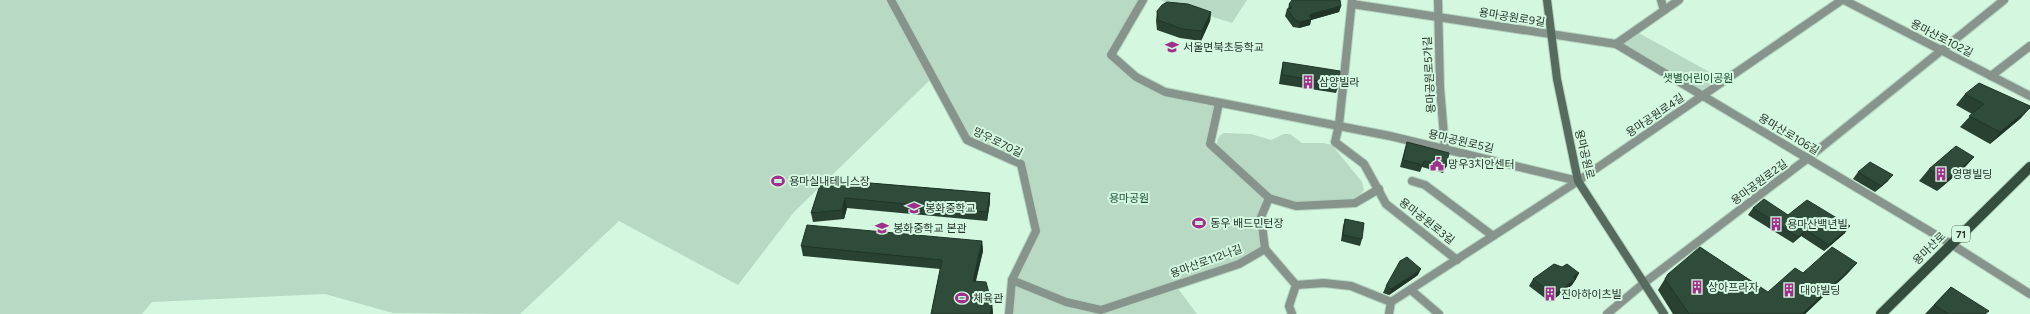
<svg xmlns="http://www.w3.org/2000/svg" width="2030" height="314" font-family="Figtree,'Noto Sans KR',sans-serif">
	<rect width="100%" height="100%" fill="#d4f7e0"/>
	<g fill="#b8d9c3">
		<path d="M0,0H1143L1111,55L1136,77L1165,91L1219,103L1210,144L1269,198L1261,217L1265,249L1239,264L1176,286L1197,314H1009L1012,280L1036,231L1021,164L967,140L933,77L794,212L738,285L619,221L520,314L393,313L325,294L152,302L142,314H0Z"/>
		<path d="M1160,0H1247L1232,23Z"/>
		<path d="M1637,32L1724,80L1702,95L1617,45Z"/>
		<path d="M1224,133L1251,134L1271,140L1284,134H1290L1302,143H1323L1332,145L1362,182L1364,190L1359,196L1352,199L1297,202L1271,195L1219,148C1215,142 1218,136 1224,133Z"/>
	</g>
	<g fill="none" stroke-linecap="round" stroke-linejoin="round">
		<g stroke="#b5d4c0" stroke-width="10">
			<g id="street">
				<path d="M891,0L967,140L1021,164L1036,231L1012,280L1009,314"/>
				<path d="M1143,0L1111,55L1136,77L1165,92L1390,136L1578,181"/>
				<path d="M1352,0L1339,125L1335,142L1364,164L1386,204L1457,260"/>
				<path d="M1438,0L1440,88L1445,148"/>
				<path d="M1661,0L1664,10"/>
				<path d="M1844,0L2030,96"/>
				<path d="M1352,4L1616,44L1679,0"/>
				<path d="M1616,44L1951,244L2030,294"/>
				<path d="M1991,76L2030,46"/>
				<path d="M1219,103L1210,144L1269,198L1296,206L1355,203L1379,189"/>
				<path d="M1412,181L1425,185L1493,236"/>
				<path d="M1265,249L1296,285L1289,306L1292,314"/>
				<path d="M1265,249L1261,217L1269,198"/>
				<path d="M1012,280L1066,302L1101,310L1239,264L1265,249"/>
				<path d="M1296,285L1324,283L1351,286L1391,302"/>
				<path d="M1411,290L1439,314"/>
				<path d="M1389,314L1391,302L1578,181L1842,0"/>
				<path d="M1607,314L1644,283L1808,158L2004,0"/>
			</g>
		</g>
		<g stroke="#b5d4c0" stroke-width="10">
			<path id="secondary" d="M1547,0L1557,79L1578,181L1664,314"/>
		</g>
		<g stroke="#b5d4c0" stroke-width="12">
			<path id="primary" d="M1881,314L2030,167"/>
		</g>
		<use href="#street" stroke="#86948b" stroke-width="8"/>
		<use href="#secondary" stroke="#566a5d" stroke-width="8"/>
		<use href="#primary" stroke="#344d3d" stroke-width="10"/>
	</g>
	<g fill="#284131">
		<path d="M1289,4L1341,6L1339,12L1311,20L1310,25L1299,28L1293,27L1285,16L1287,9H1288Z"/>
		<path d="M1157,11L1211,12L1210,21L1201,41L1180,38L1157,30L1156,21Z"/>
		<path d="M1283,62L1339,84L1336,93L1279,84L1281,71Z"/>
		<path d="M1965,94L2021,118L1990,144L1960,127L1972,114L1956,105Z"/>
		<path d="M1407,142L1446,167L1443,173L1422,167L1420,172L1400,167L1405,148Z"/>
		<path d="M1974,157L1964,168L1937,191L1919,181L1929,169Z"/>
		<path d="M1858,172L1888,181L1875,192L1853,179Z"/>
		<path d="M822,179L990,193V202L987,221L847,208L844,219L813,222L811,213Z"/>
		<path d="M1753,208L1788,215L1845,233L1824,251L1801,236L1793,243L1748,215Z"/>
		<path d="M1345,219L1362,239L1360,246L1341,241L1343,226Z"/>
		<path d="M982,241L983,251L976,281L992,304L993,314H931L940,269L803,256L801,246Z"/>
		<path d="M1857,263L1847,274L1805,314H1673L1658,290L1668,274L1768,292L1803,273Z"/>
		<path d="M1562,267L1579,273L1572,285L1550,302L1529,286L1533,279Z"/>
		<path d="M1418,275L1389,295L1383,293L1386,286Z"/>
		<path d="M1951,287L1985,314H1925Z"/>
	</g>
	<g fill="#203528">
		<path d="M1341,6L1339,12L1311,20L1310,25L1299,28L1300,22L1311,14Z"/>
		<path d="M1211,12L1210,21L1201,41L1202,31Z"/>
		<path d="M2030,108L2021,118L1990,144L2000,132Z"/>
		<path d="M1974,157L1964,168L1937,191L1947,180Z"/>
		<path d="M1893,175L1888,181L1875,192L1881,186Z"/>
		<path d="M990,193V202L987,221V212Z"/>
		<path d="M845,198L847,208L844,219L842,210Z"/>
		<path d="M1850,226L1845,233L1824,251L1829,245Z"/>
		<path d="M1806,230L1801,236L1793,243L1798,237Z"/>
		<path d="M982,241L983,251L973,291V281Z"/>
		<path d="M1857,263L1847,274L1805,314H1802Z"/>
		<path d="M1421,269L1418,275L1389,295L1391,289Z"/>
		<path d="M1579,273L1576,279L1573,277Z"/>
		<path d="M1576,279L1572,285L1550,302L1554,295Z"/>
		<path d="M992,304L993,314H990Z"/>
	</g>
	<g fill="#2e4c39" stroke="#203528">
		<path d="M1292,0H1340L1341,6L1311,14L1309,16L1312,19L1300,22L1295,20L1287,9L1292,8L1289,4Z"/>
		<path d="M1167,2L1188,4L1211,12L1202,31L1182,29L1158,20L1157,11L1162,5Z"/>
		<path d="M1283,62L1340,71L1339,84L1282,75Z"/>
		<path d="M1979,83L2030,106V108L2000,132L1969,116L1984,104L1965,94Z"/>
		<path d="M1407,142L1449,153L1446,167L1424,161L1423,165L1403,160Z"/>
		<path d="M1956,146L1974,157L1947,180L1929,169Z"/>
		<path d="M1870,162L1893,175L1881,186L1858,172Z"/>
		<path d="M822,179L990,193L987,212L845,198L842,210L811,213Z"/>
		<path d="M1764,199L1788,215L1807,200L1850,226L1829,245L1806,230L1798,237L1753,208Z"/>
		<path d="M1345,219L1364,223L1362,239L1343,235Z"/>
		<path d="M807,225L982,241L973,281L986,282L992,304L990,314H931L942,260L801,246Z"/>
		<path d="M1700,247L1768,292L1795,268L1803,273L1832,247L1857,263L1802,314H1689L1665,279L1668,274Z"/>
		<path d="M1407,257L1421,269L1391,289L1386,286L1400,261Z"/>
		<path d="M1554,264L1562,267L1567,264L1579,273L1573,277L1576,279L1554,295L1533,279Z"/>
		<path d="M1951,287L1989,311L1985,314H1949L1934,305Z"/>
	</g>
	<defs>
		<g id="school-bare" transform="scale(1.08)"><path d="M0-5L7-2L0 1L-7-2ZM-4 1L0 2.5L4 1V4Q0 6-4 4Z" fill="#a1308c" stroke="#d4f7e0" stroke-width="2.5" paint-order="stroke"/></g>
		<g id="building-bare" transform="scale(1.08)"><path d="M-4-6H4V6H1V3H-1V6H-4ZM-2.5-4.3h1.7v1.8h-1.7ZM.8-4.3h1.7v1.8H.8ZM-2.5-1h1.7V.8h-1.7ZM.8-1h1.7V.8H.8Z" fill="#a1308c" stroke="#d4f7e0" stroke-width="2.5" paint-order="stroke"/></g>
		<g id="civic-bare" transform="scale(1.08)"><path d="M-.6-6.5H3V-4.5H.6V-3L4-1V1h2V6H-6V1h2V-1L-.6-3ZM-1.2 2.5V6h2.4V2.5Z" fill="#a1308c" stroke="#d4f7e0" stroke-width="2.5" paint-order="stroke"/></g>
		<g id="stadium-bare" transform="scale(1.08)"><path d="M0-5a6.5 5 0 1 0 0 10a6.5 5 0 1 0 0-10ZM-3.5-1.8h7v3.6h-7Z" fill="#a1308c" stroke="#d4f7e0" stroke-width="2.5" paint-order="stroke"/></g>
	</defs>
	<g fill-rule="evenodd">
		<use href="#school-bare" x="1172" y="47"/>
		<use href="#building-bare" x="1308" y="82"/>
		<use href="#civic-bare" x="1437" y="164"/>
		<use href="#building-bare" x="1941" y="174"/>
		<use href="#stadium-bare" x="778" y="181"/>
		<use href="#school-bare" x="914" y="208"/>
		<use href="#stadium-bare" x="1199" y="223"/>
		<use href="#building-bare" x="1776" y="224"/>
		<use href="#school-bare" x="882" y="228"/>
		<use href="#building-bare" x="1697" y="287"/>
		<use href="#building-bare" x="1789" y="290"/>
		<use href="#building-bare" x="1550" y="294"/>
		<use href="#stadium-bare" x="962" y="298"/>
	</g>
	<g text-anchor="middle" stroke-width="4" stroke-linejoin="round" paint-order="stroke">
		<rect fill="#d4f7e0" stroke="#5b6f62" stroke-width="1" x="1952" y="226" width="18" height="16" rx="3"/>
		<g font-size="10" font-weight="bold" fill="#27352c">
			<text x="1961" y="238">71</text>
		</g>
		<g font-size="11" fill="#27352c" stroke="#d4f7e0">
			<text transform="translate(1512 17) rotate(9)" y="4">용마공원로9길</text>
			<text transform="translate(1942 38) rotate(27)" y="4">용마산로102길</text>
			<text transform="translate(1429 75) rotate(-93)" y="4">용마공원로5가길</text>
			<text transform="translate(1655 115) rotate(-34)" y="4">용마공원로4길</text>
			<text transform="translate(1789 134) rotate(31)" y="4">용마산로106길</text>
			<text transform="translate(1461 141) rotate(13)" y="4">용마공원로5길</text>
			<text transform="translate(998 142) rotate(26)" y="4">망우로70길</text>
			<text transform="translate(1585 154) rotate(76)" y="4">용마공원로</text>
			<text transform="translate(1759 182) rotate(-37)" y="4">용마공원로2길</text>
			<text transform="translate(1427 221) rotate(38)" y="4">용마공원로3길</text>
			<text transform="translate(1929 248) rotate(-45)" y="4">용마산로</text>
			<text transform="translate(1206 261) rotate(-20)" y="4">용마산로112나길</text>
		</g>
		<g font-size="11" fill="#27352c" stroke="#d4f7e0" text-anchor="start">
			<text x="1183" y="51">서울면북초등학교</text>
			<text x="1319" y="86">삼양빌라</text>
			<text x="1448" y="168">망우3치안센터</text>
			<text x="1952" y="178">영명빌딩</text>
			<text x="789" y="185">용마실내테니스장</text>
			<text x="925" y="212">봉화중학교</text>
			<text x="1210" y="227">동우 배드민턴장</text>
			<text x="1787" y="228">용마산백년빌</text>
			<text x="893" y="232">봉화중학교 본관</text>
			<text x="1708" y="291">상아프라자</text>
			<text x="1800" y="294">대야빌딩</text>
			<text x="1561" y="298">진아하이츠빌</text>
			<text x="973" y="302">체육관</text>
		</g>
		<g font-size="11" fill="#1a5134" stroke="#d4f7e0">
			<text x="1698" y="82">샛별어린이공원</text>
			<text x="1129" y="202">용마공원</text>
		</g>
	</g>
</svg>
